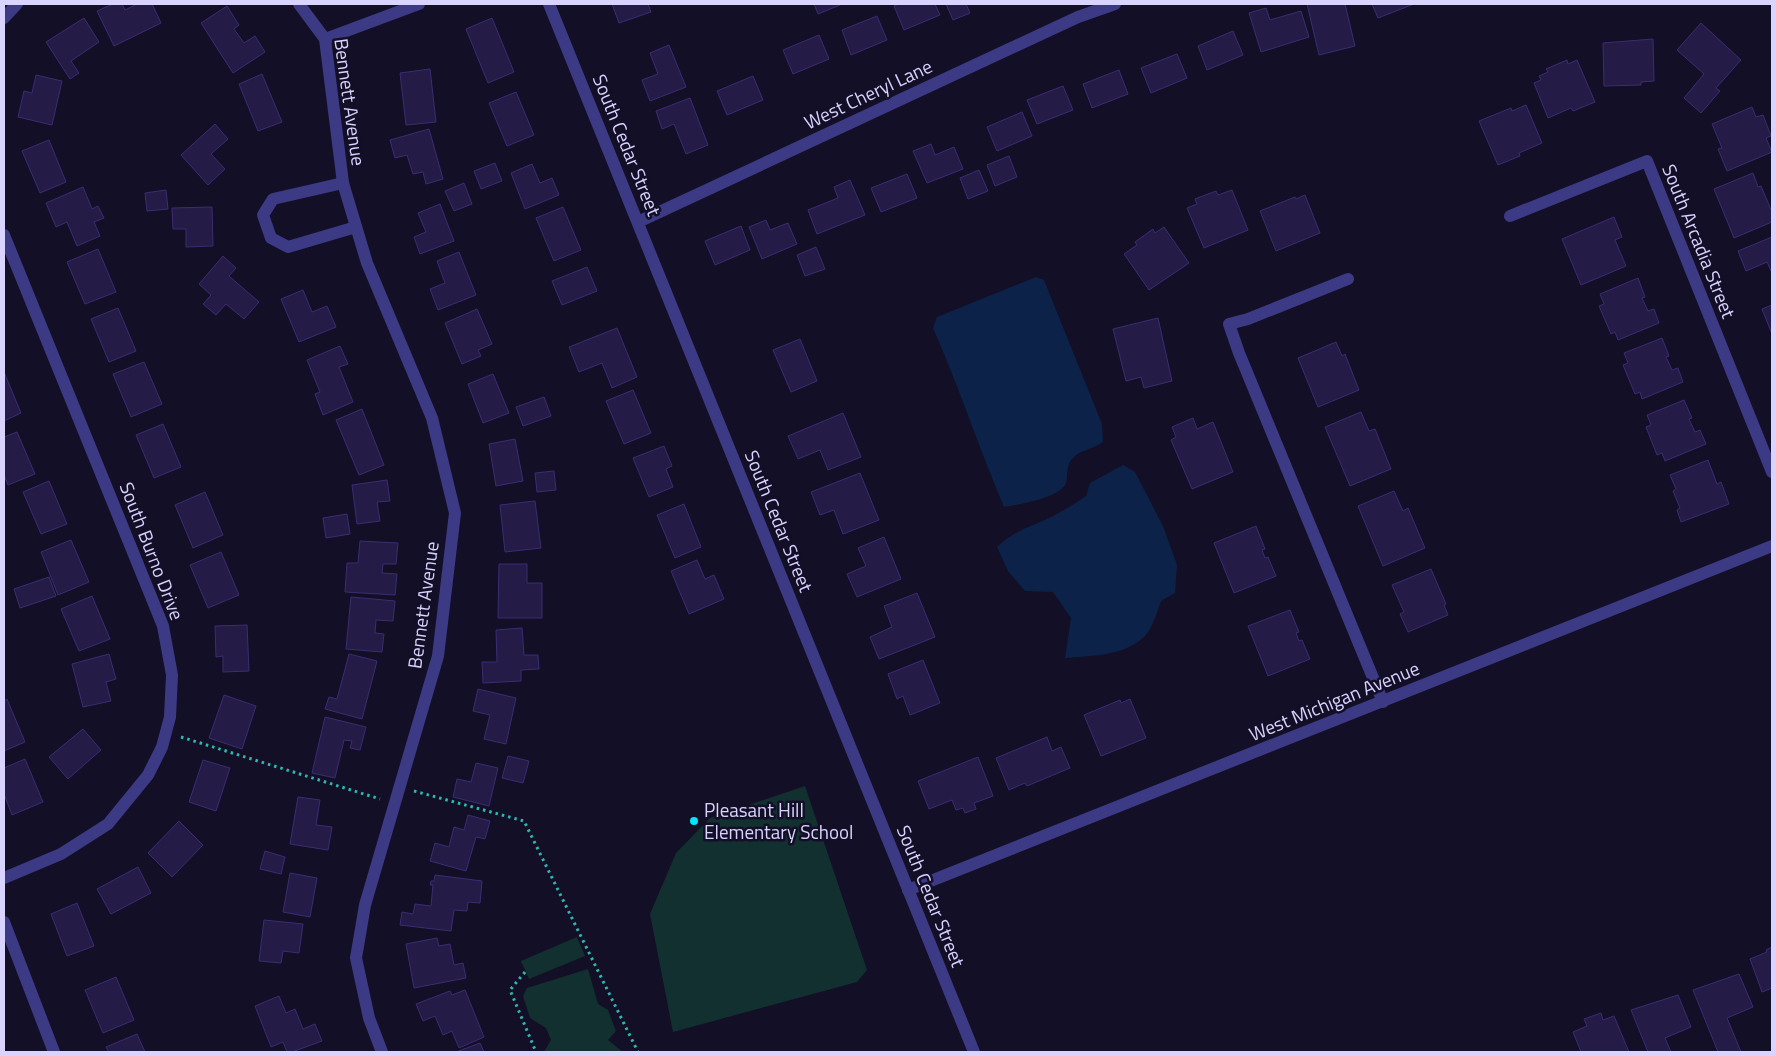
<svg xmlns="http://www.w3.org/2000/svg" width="1776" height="1056" font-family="'Titillium Web',sans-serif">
	<rect width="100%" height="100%" fill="#130f26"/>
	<g fill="#12302f">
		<path d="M805,786L867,970L857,982L673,1032L650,914L676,853L710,818Z"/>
		<path d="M577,937L585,956L529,979L521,961Z"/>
		<path d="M588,969L598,1004L608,1010L616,1031L608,1040L623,1052H544L551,1040L546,1028L530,1018L523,996L527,988Z"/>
	</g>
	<g fill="#0c2248">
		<path d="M1036,277L1044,280L1102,424L1103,442C1094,449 1080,450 1073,458C1066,464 1068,474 1066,483C1062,497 1018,505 1004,507C979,448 959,387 933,328L937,317Z"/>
		<path d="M1123,465L1135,472L1163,526L1177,565L1175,593L1161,601C1157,612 1153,628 1144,637C1124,656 1091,656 1065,658L1071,618L1053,592L1025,591L1008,571L997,547C1014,530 1034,526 1055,515C1066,509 1076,503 1086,496L1090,483Z"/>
	</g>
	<g fill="#241b47" stroke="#3b2d73">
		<path d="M113,4H122L125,10L137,4H152L161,23L114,46L97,11Z"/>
		<path d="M612,4H648L651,12L619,23Z"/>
		<path d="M814,4H839L840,5L818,14Z"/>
		<path d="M899,4H935L940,15L904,30L894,6Z"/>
		<path d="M946,4H966L970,13L953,20Z"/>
		<path d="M1307,4H1345L1355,46L1319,55Z"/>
		<path d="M1372,4H1414L1378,18Z"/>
		<path d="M227,6L239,25L234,29L244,43L255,36L265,52L233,73L201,23Z"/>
		<path d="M1266,8L1270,20L1301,11L1309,37L1261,52L1249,13Z"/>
		<path d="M877,16L887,40L851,55L842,30Z"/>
		<path d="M84,18L99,42L71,61L79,73L70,79L46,42Z"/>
		<path d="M492,18L514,72L488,83L466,29Z"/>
		<path d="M1701,23L1741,60L1716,88L1720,91L1701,113L1684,98L1704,74L1677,50Z"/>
		<path d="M1233,31L1243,55L1207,70L1198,46Z"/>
		<path d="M819,35L829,59L793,74L783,50Z"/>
		<path d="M1653,39L1654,81L1641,82V85L1604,86L1603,43Z"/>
		<path d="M669,45L686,87L650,101L642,80L658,74L650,53Z"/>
		<path d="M1177,54L1187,78L1151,93L1141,68Z"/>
		<path d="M1567,60L1568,64L1577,60L1595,102L1573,111L1571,108L1548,118L1534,83L1541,80L1539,76L1548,72L1546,69Z"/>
		<path d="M430,69L436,122L406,125L400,73Z"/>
		<path d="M1119,70L1128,94L1092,108L1083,84Z"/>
		<path d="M262,74L282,122L258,131L239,84Z"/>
		<path d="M36,75L62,81L52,125L18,117L24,91L32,93Z"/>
		<path d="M753,76L763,100L727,115L717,91Z"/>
		<path d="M1063,86L1073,110L1037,124L1027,100Z"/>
		<path d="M516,92L534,135L507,146L489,103Z"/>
		<path d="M690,98L708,145L686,154L674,124L662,129L656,111Z"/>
		<path d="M1526,105L1542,143L1519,153L1520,156L1498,165L1479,121L1511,108L1512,111Z"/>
		<path d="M1752,107L1756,117L1763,115L1771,136L1766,138L1772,152L1727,171L1718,149L1722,148L1712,124Z"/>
		<path d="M1022,112L1032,136L997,151L987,127Z"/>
		<path d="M215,124L228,139L211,154L225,169L208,185L181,155Z"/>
		<path d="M429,129L443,179L426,184L423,172L413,174L407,155L395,158L390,140Z"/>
		<path d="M49,140L66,182L40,193L22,151Z"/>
		<path d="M931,144L935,155L954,147L963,169L927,183L913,151Z"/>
		<path d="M1009,156L1017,177L995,186L987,165Z"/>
		<path d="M495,163L502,181L481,189L474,171Z"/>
		<path d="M532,164L540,183L552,178L559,195L525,209L511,173Z"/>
		<path d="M979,170L988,191L968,199L960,178Z"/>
		<path d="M1753,173L1758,187L1761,186L1772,212V222L1734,238L1714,189Z"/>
		<path d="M907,174L917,198L881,212L871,188Z"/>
		<path d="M850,180L865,215L817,234L808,210L838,198L834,187Z"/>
		<path d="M464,183L472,204L454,211L445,191Z"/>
		<path d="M83,187L92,209L98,206L104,218L94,222L100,236L77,246L67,222L56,227L46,203Z"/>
		<path d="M166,190L168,209L147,211L145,193Z"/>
		<path d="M1232,190L1248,230L1204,248L1187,208L1197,204L1195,199L1216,191L1218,195Z"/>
		<path d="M1305,195L1320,233L1276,251L1260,211L1295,197L1296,199Z"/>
		<path d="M440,204L454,241L420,254L414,237L426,232L418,213Z"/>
		<path d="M212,207L213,246L186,247V229H173L172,208Z"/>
		<path d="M563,207L581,250L554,261L536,218Z"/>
		<path d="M1614,217L1622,237L1615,240L1626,266L1581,285L1562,239Z"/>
		<path d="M766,220L770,230L788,223L797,244L762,259L749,227Z"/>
		<path d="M741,226L750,250L715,265L705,241Z"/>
		<path d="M1164,227L1189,263L1149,290L1124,254L1137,245L1135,242L1153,229L1155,233Z"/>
		<path d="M1772,237V273L1767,262L1746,271L1738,251Z"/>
		<path d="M816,247L825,269L805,276L797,255Z"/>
		<path d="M98,249L116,292L85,304L67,262Z"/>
		<path d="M459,252L476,295L438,310L430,289L445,283L437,261Z"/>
		<path d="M223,256L236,268L229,276L259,302L244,319L226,304L216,315L203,304L211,295L199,284Z"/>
		<path d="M587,267L597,291L562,305L552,281Z"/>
		<path d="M1638,278L1645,297L1642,298L1648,311L1654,309L1659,323L1618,340L1615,332L1611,334L1599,306L1604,304L1600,294Z"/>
		<path d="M303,290L312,312L327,306L336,327L299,342L281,299Z"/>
		<path d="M1772,305V334L1762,309Z"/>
		<path d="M118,308L136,351L109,362L91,319Z"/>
		<path d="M477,309L492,344L478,350L481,356L462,364L445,323Z"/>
		<path d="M1158,318L1172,381L1144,388L1141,377L1126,381L1113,329Z"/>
		<path d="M617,328L637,377L612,388L602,363L579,372L569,347Z"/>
		<path d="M1662,338L1669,356L1666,357L1672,370L1678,368L1683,382L1642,399L1640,392L1635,394L1623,365L1628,363L1624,353Z"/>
		<path d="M800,339L817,381L791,392L773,350Z"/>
		<path d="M1336,342L1342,356L1345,354L1359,390L1318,407L1298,358Z"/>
		<path d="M340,346L348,364L339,367L353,402L323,415L315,394L320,392L307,360Z"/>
		<path d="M144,362L162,404L131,417L113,374Z"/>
		<path d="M4,372L21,413L4,421Z"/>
		<path d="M493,374L509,413L483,423L468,384Z"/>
		<path d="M633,390L651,433L624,444L606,401Z"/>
		<path d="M544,397L551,416L523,426L516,407Z"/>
		<path d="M1684,400L1692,418L1689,419L1695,432L1700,430L1706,444L1665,461L1662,453L1657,455L1646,427L1651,425L1647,415Z"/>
		<path d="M362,409L384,465L359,475L336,420Z"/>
		<path d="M1361,412L1369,431L1375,429L1391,469L1350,486L1325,427Z"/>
		<path d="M843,413L861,457L828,470L820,450L798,459L788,436Z"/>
		<path d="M1193,418L1197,429L1213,422L1233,472L1192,489L1171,440L1176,437L1172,427Z"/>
		<path d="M163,424L181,467L154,478L136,435Z"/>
		<path d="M17,432L35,474L8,485L4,475V437Z"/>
		<path d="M515,439L523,481L496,486L489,444Z"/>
		<path d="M664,446L672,466L666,469L673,487L649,497L633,458Z"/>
		<path d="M1708,460L1717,484L1721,482L1729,504L1681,522L1677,510L1680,508L1673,491L1676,489L1670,475Z"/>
		<path d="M554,471L556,490L537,492L535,473Z"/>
		<path d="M860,473L879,520L843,534L834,510L820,515L811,492Z"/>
		<path d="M387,480L390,501L377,502L380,521L357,524L352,485Z"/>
		<path d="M49,481L67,524L41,534L23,492Z"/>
		<path d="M1394,491L1403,511L1408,508L1425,548L1383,566L1358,506Z"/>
		<path d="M205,492L223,535L193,548L175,505Z"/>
		<path d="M535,501L541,548L505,552L500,505Z"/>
		<path d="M684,504L701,547L675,558L657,515Z"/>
		<path d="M347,514L350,534L326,538L323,518Z"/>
		<path d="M1256,526L1265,549L1262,550L1265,558L1268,557L1276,576L1234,593L1214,543Z"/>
		<path d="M884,537L901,579L857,597L847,574L866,566L858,548Z"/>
		<path d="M71,540L89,582L58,595L41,552Z"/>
		<path d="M360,541L398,543L396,564H383L382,573L397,574L395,595L345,592L347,563H358Z"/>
		<path d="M221,552L239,595L208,608L190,565Z"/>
		<path d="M697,560L705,579L714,575L724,599L689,614L671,571Z"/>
		<path d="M499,564H527V583H542V618H498Z"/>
		<path d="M1431,569L1446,604L1444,605L1448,615L1408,632L1400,614L1404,612L1392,585Z"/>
		<path d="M49,577L56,596L20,608L14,589Z"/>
		<path d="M917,593L935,637L879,659L870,637L892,627L884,606Z"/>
		<path d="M92,596L110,639L79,651L61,609Z"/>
		<path d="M351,597L395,601L393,621L376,620L375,633L384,634L382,652L346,649Z"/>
		<path d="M1290,610L1299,632L1296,633L1299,641L1302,640L1310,659L1268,676L1248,626Z"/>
		<path d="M247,625L249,671L223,672V656L216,657L215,626Z"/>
		<path d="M522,628L524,655H538L539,669L521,670V681L483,683L482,662H497L496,630Z"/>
		<path d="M109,654L116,679L106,682L111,701L83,707L72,664Z"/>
		<path d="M349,654L377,661L362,719L325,709L329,697L337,699Z"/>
		<path d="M923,660L940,703L910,715L903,696L897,699L888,674Z"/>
		<path d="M478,689L516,698L506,744L484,739L490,715L473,711Z"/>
		<path d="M224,695L256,706L242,749L209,738Z"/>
		<path d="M7,699L25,742L4,751V701Z"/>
		<path d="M1130,699L1146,738L1101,756L1084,715L1120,700L1121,703Z"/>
		<path d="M325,717L366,727L360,750L350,748L352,741L344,740L335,778L312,773Z"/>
		<path d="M83,729L101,750L68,779L49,757Z"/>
		<path d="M1047,737L1052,751L1061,747L1070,768L1027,786L1025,783L1009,790L996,758Z"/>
		<path d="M508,756L529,761L523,783L502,778Z"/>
		<path d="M978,757L993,796L974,803L976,809L965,813L963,808L956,810L952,800L929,809L918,781Z"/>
		<path d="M25,759L43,802L12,815L4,794V768Z"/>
		<path d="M203,760L230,768L216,811L189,802Z"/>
		<path d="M476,763L498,768L489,806L453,797L457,779L471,782Z"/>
		<path d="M298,797L320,800L316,825L332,827L328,850L290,844Z"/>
		<path d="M468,815L490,821L485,839L476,837L466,871L430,861L435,843L449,847L454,827L464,830Z"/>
		<path d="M179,821L203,845L172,877L148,853Z"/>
		<path d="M265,851L285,857L281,874L260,869Z"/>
		<path d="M138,867L151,893L111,914L97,889Z"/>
		<path d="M290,873L317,878L310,917L283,912Z"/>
		<path d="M435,875L482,881L480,903L468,902L467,911L454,910L451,931L400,925L402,912L413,914L415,904L431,906L433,885H430L431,881H434Z"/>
		<path d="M77,903L94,946L67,956L51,914Z"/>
		<path d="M264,920L303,924L299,953L283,951L281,963L259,961Z"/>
		<path d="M437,938L439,946L450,944L454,965L463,963L466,978L414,988L406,944Z"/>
		<path d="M1772,947V988L1762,992L1750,959L1767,952L1766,950Z"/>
		<path d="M1739,974L1753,1007L1727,1018L1741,1052H1718L1693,990Z"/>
		<path d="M116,977L134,1020L103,1033L85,990Z"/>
		<path d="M465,990L484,1037L459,1048L452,1031L443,1035L435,1016L423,1021L416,1004L450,991L452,995Z"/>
		<path d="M1678,995L1691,1027L1665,1038L1671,1052H1648L1631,1010Z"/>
		<path d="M279,996L286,1013L295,1009L303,1029L315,1024L322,1041L292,1052H287L283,1042L271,1047L255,1006Z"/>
		<path d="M1601,1013L1603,1020L1614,1016L1629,1052H1581L1573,1032L1587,1026L1584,1019Z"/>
		<path d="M137,1034L145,1052H109L106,1047Z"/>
		<path d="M480,1043L484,1052H456Z"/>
	</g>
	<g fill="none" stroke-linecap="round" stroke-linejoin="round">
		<g stroke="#2fb8b0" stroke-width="3" stroke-dasharray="2.5 4" stroke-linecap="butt">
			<path d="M181,737L380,799"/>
			<path d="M414,791L524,821L638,1052"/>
			<path d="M525,972L510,990L536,1052"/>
		</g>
		<g stroke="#3d3a85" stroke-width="12">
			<path d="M299,4L325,39L343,183L367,263L432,418L455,513L438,656L365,905L356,958L369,1018L382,1052"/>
			<path d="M549,4L974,1052"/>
			<path d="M4,18L17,4"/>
			<path d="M325,39L419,4"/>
			<path d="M343,183L273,199L263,215L271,238L288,247L356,227"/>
			<path d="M1510,216L1647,161L1772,472"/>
			<path d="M638,222L1078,17L1115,4"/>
			<path d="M4,235L163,626L172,675L170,717L162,747L148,775L108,824L61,854L4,878"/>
			<path d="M1348,279L1248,319L1229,324L1239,353L1383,702"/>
			<path d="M908,890L1772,546"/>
			<path d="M4,922L54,1052"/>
		</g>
	</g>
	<circle fill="#00e5ff" stroke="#130f26" stroke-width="2" cx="694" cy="821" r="5"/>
	<g text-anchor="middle" stroke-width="5" stroke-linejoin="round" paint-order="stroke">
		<g font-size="19" fill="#d9d4ff" stroke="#130f26">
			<text transform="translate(868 94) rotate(-25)" y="7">West Cheryl Lane</text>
			<text transform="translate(350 102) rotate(82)" y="7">Bennett Avenue</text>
			<text transform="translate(627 145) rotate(68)" y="7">South Cedar Street</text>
			<text transform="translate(1699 241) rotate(68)" y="7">South Arcadia Street</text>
			<text transform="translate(779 521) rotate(68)" y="7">South Cedar Street</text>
			<text transform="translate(152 551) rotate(69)" y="7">South Burno Drive</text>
			<text transform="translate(423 605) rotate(-82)" y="7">Bennett Avenue</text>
			<text transform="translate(1334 701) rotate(-22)" y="7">West Michigan Avenue</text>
			<text transform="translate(931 896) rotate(68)" y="7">South Cedar Street</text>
		</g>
		<g font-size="19" fill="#d9d4ff" stroke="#130f26" text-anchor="start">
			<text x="704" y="817">Pleasant Hill<tspan x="704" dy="22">Elementary School</tspan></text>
		</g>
	</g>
	<rect width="1776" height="1056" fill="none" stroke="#d9d4ff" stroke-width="10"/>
</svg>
